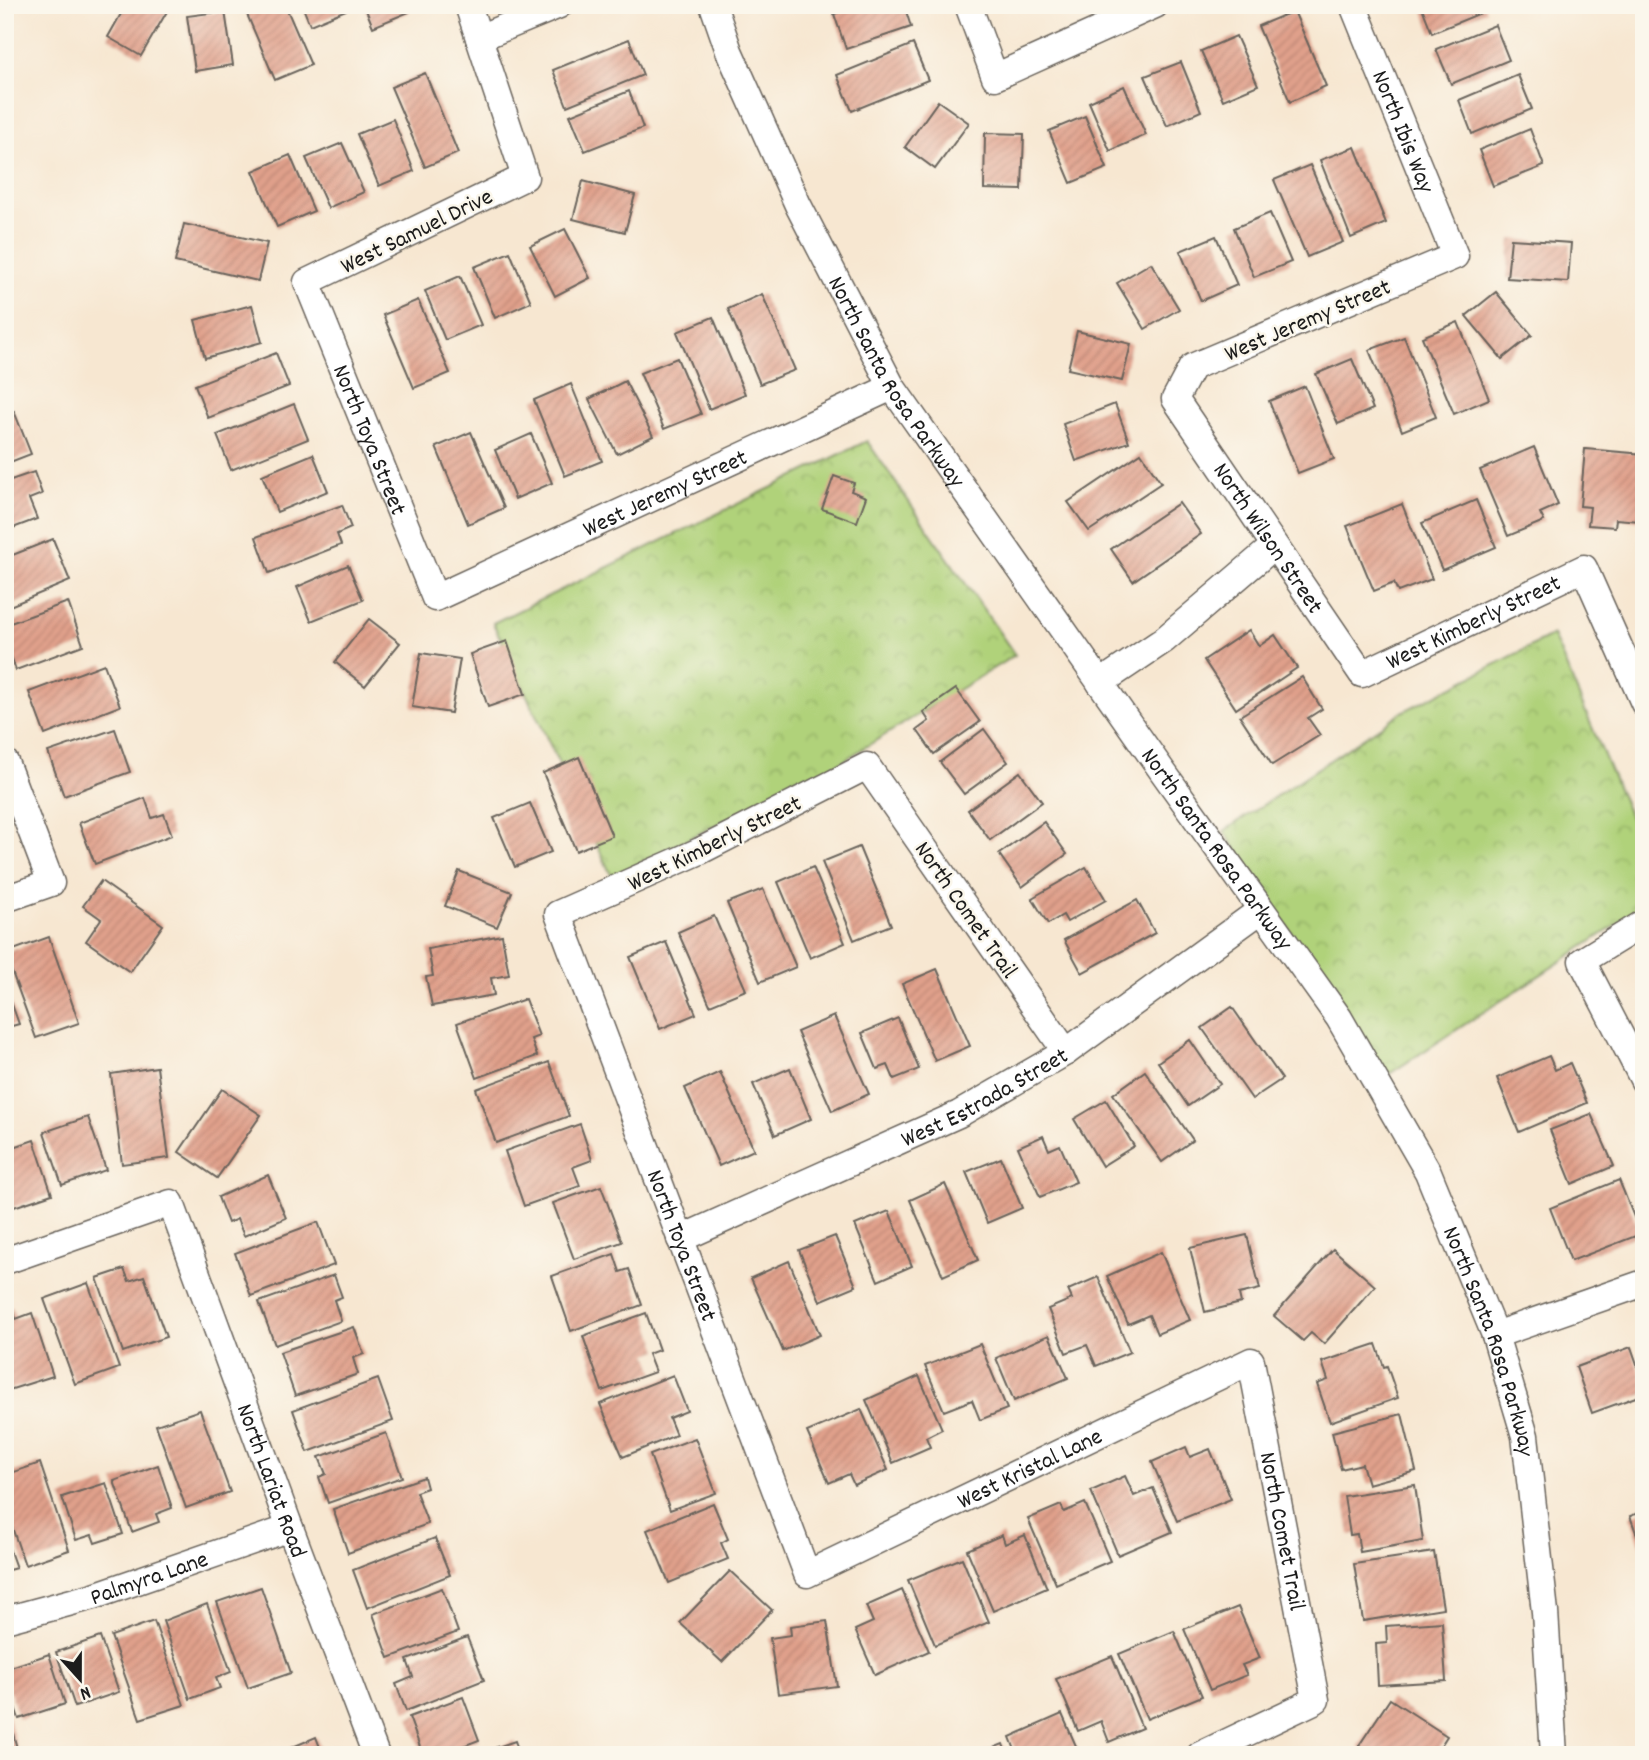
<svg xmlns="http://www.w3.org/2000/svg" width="1649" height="1760" font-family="Dekko,sans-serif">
	<defs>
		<pattern id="park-crowns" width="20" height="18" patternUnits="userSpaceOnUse" patternTransform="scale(1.75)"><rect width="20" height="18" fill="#b0d27a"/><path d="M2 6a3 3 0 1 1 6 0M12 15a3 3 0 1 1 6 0" fill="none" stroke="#97b469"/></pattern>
		<pattern id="building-hatch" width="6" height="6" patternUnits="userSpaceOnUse" patternTransform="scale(1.75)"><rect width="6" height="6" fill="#e0a08b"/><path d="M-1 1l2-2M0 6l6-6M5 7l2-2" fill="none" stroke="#c08977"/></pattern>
	</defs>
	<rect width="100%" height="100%" fill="#fbf7ec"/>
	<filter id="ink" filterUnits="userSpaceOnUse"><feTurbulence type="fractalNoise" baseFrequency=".0143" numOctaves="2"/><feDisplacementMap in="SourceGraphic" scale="14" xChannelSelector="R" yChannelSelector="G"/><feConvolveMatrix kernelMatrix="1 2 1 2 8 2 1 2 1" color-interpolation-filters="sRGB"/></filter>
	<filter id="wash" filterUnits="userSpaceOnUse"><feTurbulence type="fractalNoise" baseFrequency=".00686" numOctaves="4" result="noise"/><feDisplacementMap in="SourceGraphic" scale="28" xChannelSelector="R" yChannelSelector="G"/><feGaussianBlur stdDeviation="1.57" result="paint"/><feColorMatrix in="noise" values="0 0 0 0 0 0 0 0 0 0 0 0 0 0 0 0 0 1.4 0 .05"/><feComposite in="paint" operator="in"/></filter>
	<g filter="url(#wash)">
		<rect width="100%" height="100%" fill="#f7e7d1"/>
		<g fill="url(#park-crowns)" stroke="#66774b" stroke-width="2">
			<path d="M867,441L1015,655L838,764L612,877L493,623Z"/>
			<path d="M1553,635L1644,850V907L1386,1076L1224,831L1402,712Z"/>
		</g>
		<g id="blocks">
			<g fill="url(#building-hatch)">
				<path d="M126,5H165L169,8L141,56L108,37Z"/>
				<path d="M243,5H285L311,65L275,80Z"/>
				<path d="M302,5H344L346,10L310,25Z"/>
				<path d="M364,5H406L409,12L373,27Z"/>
				<path d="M859,5H904L911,27L846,49L834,14Z"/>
				<path d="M1421,5H1484L1486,11L1432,33Z"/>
				<path d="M225,11L233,65L195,71L187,16Z"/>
				<path d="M1294,11L1326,86L1290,102L1258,26Z"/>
				<path d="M1495,25L1509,60L1451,84L1436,49Z"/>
				<path d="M1236,36L1258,85L1223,100L1201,51Z"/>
				<path d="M629,39L643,75L567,106L553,70Z"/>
				<path d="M913,44L928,80L852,111L837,75Z"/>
				<path d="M1181,62L1201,111L1167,126L1145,76Z"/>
				<path d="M425,73L458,153L425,167L391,87Z"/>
				<path d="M1518,75L1532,109L1472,134L1459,100Z"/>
				<path d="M1124,86L1146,135L1110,151L1089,102Z"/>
				<path d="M629,91L643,128L585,151L570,115Z"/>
				<path d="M938,101L969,123L935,169L905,147Z"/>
				<path d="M1085,116L1107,168L1071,183L1049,131Z"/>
				<path d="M393,119L414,171L379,186L357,134Z"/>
				<path d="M1530,129L1544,166L1493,186L1479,150Z"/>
				<path d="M985,133L1024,134L1022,190L984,189Z"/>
				<path d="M342,143L364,192L328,208L306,158Z"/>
				<path d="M1355,147L1386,223L1351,238L1320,160Z"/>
				<path d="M290,155L314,211L277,227L253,171Z"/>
				<path d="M1310,165L1343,242L1307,257L1274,180Z"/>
				<path d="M583,181L635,195L625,232L573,219Z"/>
				<path d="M1270,213L1291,262L1254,277L1234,228Z"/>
				<path d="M184,224L267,243L258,281L175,262Z"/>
				<path d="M565,229L590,278L555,296L530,246Z"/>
				<path d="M1216,236L1237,285L1201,301L1180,251Z"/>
				<path d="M1511,239L1571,243L1568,282L1507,278Z"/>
				<path d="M510,252L531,302L495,318L474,267Z"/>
				<path d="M1151,263L1179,309L1145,329L1117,283Z"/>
				<path d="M460,276L481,325L445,340L425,291Z"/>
				<path d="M1496,292L1532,335L1502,359L1466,316Z"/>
				<path d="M762,294L795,370L760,384L728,309Z"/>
				<path d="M418,300L450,373L414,388L383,315Z"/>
				<path d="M252,305L262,342L205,358L195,320Z"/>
				<path d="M713,317L745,394L709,409L677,332Z"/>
				<path d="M1458,322L1489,399L1454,414L1422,337Z"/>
				<path d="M1077,331L1131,344L1122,381L1068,369Z"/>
				<path d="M1404,337L1436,417L1402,431L1369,350Z"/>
				<path d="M276,353L289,386L208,418L195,385Z"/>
				<path d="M677,358L701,414L664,429L640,373Z"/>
				<path d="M1352,359L1373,409L1338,424L1316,374Z"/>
				<path d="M625,381L653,436L617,454L589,399Z"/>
				<path d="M571,384L602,461L565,476L534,400Z"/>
				<path d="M1305,386L1334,459L1298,473L1269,401Z"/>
				<path d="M294,404L308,439L231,470L217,435Z"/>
				<path d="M1115,404L1129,442L1076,461L1063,424Z"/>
				<path d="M14,411L31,454L5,464V414Z"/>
				<path d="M471,432L504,508L468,524L436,447Z"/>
				<path d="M531,434L552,483L515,499L495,450Z"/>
				<path d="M1534,447L1558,505L1540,513L1544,521L1508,536L1480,470Z"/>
				<path d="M1585,449L1644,454L1640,521L1616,519L1615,527L1588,525L1590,507L1580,506Z"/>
				<path d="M1141,453L1161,483L1089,531L1068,502Z"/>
				<path d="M313,454L328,491L277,512L262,475Z"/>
				<path d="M34,472L42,494L29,499L37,519L5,531V482Z"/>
				<path d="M834,476L854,483L851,491L866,497L857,522L822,509Z"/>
				<path d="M1476,500L1496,547L1442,570L1422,523Z"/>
				<path d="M1179,503L1201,534L1133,581L1111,549Z"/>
				<path d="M1402,504L1432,579L1398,592L1394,583L1374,591L1347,526Z"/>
				<path d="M342,505L351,528L337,534L341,545L269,573L256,537Z"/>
				<path d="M53,539L70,581L5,608V558Z"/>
				<path d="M348,565L363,600L311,621L297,587Z"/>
				<path d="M68,602L83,645L16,670L5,639V625Z"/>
				<path d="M369,619L400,643L365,686L335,662Z"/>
				<path d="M1249,630L1259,646L1275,635L1297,668L1236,709L1204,660Z"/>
				<path d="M507,641L525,694L488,707L470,654Z"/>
				<path d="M421,653L460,659L451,713L412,707Z"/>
				<path d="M104,664L120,706L45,735L29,692Z"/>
				<path d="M1302,677L1322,709L1308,718L1320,735L1272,765L1240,716Z"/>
				<path d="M956,689L980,722L934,754L917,730L929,721L923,712Z"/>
				<path d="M115,729L130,772L64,796L48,752Z"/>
				<path d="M984,729L1008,762L964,794L940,762Z"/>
				<path d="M579,757L612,836L576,851L543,773Z"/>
				<path d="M1020,772L1042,802L990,840L968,810Z"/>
				<path d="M145,798L152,818L164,814L172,835L95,864L79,823Z"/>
				<path d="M530,803L551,852L515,867L494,818Z"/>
				<path d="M1044,822L1067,854L1022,887L999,854Z"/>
				<path d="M859,847L891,925L854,940L822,862Z"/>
				<path d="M813,867L845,943L810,958L778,882Z"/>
				<path d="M1086,867L1106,900L1067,922L1063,915L1048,924L1032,898Z"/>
				<path d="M459,871L512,892L497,927L445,906Z"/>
				<path d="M101,881L163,925L130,972L86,941L101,919L83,906Z"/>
				<path d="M763,889L796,967L760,982L727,903Z"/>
				<path d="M1137,900L1155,933L1082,973L1064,940Z"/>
				<path d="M714,916L746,990L710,1005L678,932Z"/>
				<path d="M502,935L509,975L491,978L494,995L432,1006L426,977L433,976L428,949Z"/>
				<path d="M49,937L79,1023L36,1038L5,953Z"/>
				<path d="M666,942L696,1014L660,1029L630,957Z"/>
				<path d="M937,969L970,1046L935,1061L902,984Z"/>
				<path d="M5,985L19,1024L5,1028Z"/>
				<path d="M525,999L539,1036L531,1039L537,1056L477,1078L457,1023Z"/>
				<path d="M1232,1007L1282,1079L1252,1099L1202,1028Z"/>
				<path d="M834,1016L869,1094L832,1111L797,1032Z"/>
				<path d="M898,1018L919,1069L894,1079L888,1065L877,1069L862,1033Z"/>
				<path d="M1190,1040L1220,1084L1188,1106L1158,1062Z"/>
				<path d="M1549,1056L1555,1070L1570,1063L1587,1103L1519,1132L1497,1078Z"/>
				<path d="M549,1062L569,1116L496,1143L476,1089Z"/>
				<path d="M157,1067L169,1158L122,1164L111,1074Z"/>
				<path d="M790,1068L811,1119L775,1135L753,1084Z"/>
				<path d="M1145,1071L1193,1140L1162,1162L1113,1094Z"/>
				<path d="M720,1072L754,1150L719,1166L685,1088Z"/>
				<path d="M222,1089L261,1115L217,1178L179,1152Z"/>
				<path d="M1106,1100L1134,1146L1102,1166L1074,1119Z"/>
				<path d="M1591,1114L1614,1166L1572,1184L1550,1130Z"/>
				<path d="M88,1117L106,1170L62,1185L44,1132Z"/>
				<path d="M580,1124L592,1160L573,1167L580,1186L524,1206L505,1151Z"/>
				<path d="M1043,1136L1049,1150L1060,1145L1076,1182L1040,1197L1018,1147Z"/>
				<path d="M34,1140L52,1194L8,1209L5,1202V1150Z"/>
				<path d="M1001,1158L1022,1208L987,1223L966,1172Z"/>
				<path d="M268,1175L286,1218L244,1236L237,1219L228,1223L218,1197Z"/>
				<path d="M1619,1180L1641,1234L1571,1261L1550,1208Z"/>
				<path d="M945,1184L978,1260L943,1276L910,1200Z"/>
				<path d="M601,1186L622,1242L574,1259L553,1203Z"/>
				<path d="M889,1211L912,1266L878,1281L855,1225Z"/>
				<path d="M318,1222L334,1265L251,1296L235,1253Z"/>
				<path d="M1247,1235L1260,1289L1239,1294L1241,1303L1205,1312L1190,1248Z"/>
				<path d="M835,1236L856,1286L820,1301L799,1250Z"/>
				<path d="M1333,1249L1375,1286L1324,1344L1311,1333L1303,1341L1274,1316Z"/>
				<path d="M1161,1252L1190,1320L1157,1334L1149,1315L1128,1324L1107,1276Z"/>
				<path d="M614,1254L620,1272L629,1269L642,1305L571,1331L552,1276Z"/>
				<path d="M789,1261L820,1335L783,1351L751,1278Z"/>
				<path d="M124,1269L129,1281L144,1276L166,1337L123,1352L97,1278Z"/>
				<path d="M334,1275L342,1297L334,1300L341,1321L275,1345L259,1302Z"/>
				<path d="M1098,1277L1130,1352L1096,1366L1087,1345L1066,1353L1048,1309L1072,1299L1068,1290Z"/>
				<path d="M88,1283L119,1368L75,1384L44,1299Z"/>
				<path d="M12,1306L16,1319L32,1313L53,1376L9,1390L5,1378V1309Z"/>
				<path d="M646,1313L659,1350L648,1354L655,1372L602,1391L583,1336Z"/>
				<path d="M354,1327L364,1354L353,1358L358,1374L295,1396L280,1352Z"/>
				<path d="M1049,1335L1068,1378L1014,1401L996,1358Z"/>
				<path d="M980,1344L1007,1409L980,1420L972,1400L944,1411L925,1366Z"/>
				<path d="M1376,1344L1384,1367L1387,1366L1398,1398L1330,1422L1317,1384L1328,1380L1322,1362Z"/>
				<path d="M1631,1347L1644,1384V1394L1592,1413L1576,1367Z"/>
				<path d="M673,1375L687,1411L669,1418L676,1435L623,1457L600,1404Z"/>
				<path d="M919,1376L942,1429L926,1437L930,1447L893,1463L866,1400Z"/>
				<path d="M378,1379L393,1421L308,1452L293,1410Z"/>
				<path d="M861,1409L888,1470L854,1485L849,1474L829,1483L807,1432Z"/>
				<path d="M200,1410L230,1492L186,1508L156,1425Z"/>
				<path d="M1402,1414L1416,1471L1368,1484L1362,1464L1341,1469L1332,1432Z"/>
				<path d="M386,1433L402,1477L328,1503L319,1477L326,1474L319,1457Z"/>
				<path d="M695,1438L716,1493L670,1510L650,1455Z"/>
				<path d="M1186,1447L1190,1457L1210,1449L1231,1499L1177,1521L1152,1462Z"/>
				<path d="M40,1463L69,1550L25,1565L5,1507V1475Z"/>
				<path d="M158,1465L172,1508L156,1514L159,1522L132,1532L114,1481Z"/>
				<path d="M1125,1476L1134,1496L1153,1488L1172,1532L1118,1555L1091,1491Z"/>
				<path d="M424,1477L427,1488L416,1492L428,1524L348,1553L333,1509Z"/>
				<path d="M106,1483L123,1534L95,1543L92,1535L76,1540L62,1497Z"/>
				<path d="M1415,1485L1423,1541L1360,1552L1357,1534L1350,1535L1344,1496Z"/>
				<path d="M713,1503L728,1539L721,1543L728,1559L669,1583L647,1530Z"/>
				<path d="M1085,1503L1110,1561L1056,1584L1028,1519L1061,1505L1064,1512Z"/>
				<path d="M1644,1511V1552H1643L1630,1516Z"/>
				<path d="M1002,1535L1005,1544L1025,1535L1047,1588L993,1611L967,1550Z"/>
				<path d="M5,1537L16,1568L5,1571Z"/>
				<path d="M435,1538L450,1575L367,1608L353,1570Z"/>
				<path d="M1434,1552L1443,1608L1363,1621L1354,1564Z"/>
				<path d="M962,1558L989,1622L935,1645L908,1580Z"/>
				<path d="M730,1571L772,1610L722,1662L680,1623Z"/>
				<path d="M261,1587L291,1673L248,1688L217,1602Z"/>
				<path d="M442,1588L458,1632L389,1658L373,1614Z"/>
				<path d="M902,1590L929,1651L875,1675L855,1630L873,1622L866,1606Z"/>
				<path d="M207,1604L231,1672L216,1678L220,1688L190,1699L163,1621Z"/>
				<path d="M1238,1607L1260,1658L1242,1665L1247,1675L1210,1690L1184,1629Z"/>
				<path d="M154,1621L184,1705L140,1719L111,1636Z"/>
				<path d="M827,1621L837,1686L778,1694L770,1638L791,1635L790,1626Z"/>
				<path d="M1442,1622L1446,1681L1378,1685L1376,1644L1387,1643L1386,1626Z"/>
				<path d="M1174,1631L1202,1696L1147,1719L1119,1654Z"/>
				<path d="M100,1637L119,1692L75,1707L56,1652Z"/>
				<path d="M467,1637L484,1680L406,1711L396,1684L413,1677L407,1660Z"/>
				<path d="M49,1654L65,1704L19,1719L5,1677V1669Z"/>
				<path d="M1112,1656L1142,1728L1109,1742L1101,1721L1078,1731L1056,1679Z"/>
				<path d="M463,1697L479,1740L440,1755H423L409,1717Z"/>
				<path d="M1390,1699L1447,1736L1435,1755H1370L1358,1747Z"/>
				<path d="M5,1704L18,1752L8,1755H5Z"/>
				<path d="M1062,1714L1080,1755H1017L1010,1737Z"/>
				<path d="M316,1737L323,1755H274Z"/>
				<path d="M515,1741L520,1755H477V1754Z"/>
				<path d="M1003,1744L1007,1755H976Z"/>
			</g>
		</g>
	</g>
	<g filter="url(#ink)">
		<use href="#blocks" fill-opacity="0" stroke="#69635b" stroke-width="2"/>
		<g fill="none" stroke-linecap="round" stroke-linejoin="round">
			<g stroke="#69635b" stroke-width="29">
				<g id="minor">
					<path id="s1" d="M468,5L525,177L307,282L435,598L892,387"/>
					<path id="s2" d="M713,5L729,51L798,205L892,387L1163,772L1339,1018L1428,1172L1495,1335L1525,1436L1545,1612L1554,1755"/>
					<path d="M968,5L995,77L1155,5"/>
					<path id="s3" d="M1353,5L1455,256L1192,367L1175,399L1362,674L1584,568L1644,703"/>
					<path d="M479,38L559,5"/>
					<path d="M1100,683L1164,640L1274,546"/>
					<path d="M5,762L51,883L5,899"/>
					<path d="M1644,923L1582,961L1644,1081"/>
					<path id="s4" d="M1066,1052L867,766L700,851L558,914L807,1574L1251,1361L1316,1700L1200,1755"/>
					<path id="s5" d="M680,1239L959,1114L1066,1052L1261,910"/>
					<path id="s6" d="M5,1261L171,1203L290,1528L376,1755"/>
					<path d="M1495,1335L1644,1283"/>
					<path id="s7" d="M5,1620L94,1596L290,1528"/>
				</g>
			</g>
			<use href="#minor" stroke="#fff" stroke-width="26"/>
		</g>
	</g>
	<g text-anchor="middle" stroke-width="5" stroke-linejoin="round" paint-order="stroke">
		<g font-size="24" fill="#1c1c1c" stroke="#fbf7ec">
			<text dy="8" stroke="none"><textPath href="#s3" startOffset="136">North Ibis Way</textPath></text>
			<text transform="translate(416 230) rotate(-26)" y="8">West Samuel Drive</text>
			<text transform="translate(1307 319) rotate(-23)" y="8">West Jeremy Street</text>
			<text dy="8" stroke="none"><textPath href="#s2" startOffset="420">North Santa Rosa Parkway</textPath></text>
			<text dy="8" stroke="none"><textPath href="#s1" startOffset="593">North Toya Street</textPath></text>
			<text dy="8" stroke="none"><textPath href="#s1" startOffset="1017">West Jeremy Street</textPath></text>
			<text dy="8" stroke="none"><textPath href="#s3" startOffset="760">North Wilson Street</textPath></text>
			<text dy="8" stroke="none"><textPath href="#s3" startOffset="1048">West Kimberly Street</textPath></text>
			<text transform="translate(714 842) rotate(-26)" y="8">West Kimberly Street</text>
			<text dy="8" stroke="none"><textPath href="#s2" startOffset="987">North Santa Rosa Parkway</textPath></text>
			<text transform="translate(967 909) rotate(55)" y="8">North Comet Trail</text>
			<text dy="8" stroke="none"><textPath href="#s5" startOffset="336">West Estrada Street</textPath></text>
			<text dy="8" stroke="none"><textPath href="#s4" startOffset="1045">North Toya Street</textPath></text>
			<text dy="8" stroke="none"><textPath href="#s2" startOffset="1554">North Santa Rosa Parkway</textPath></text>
			<text dy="8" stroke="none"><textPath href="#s4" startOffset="1643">West Kristal Lane</textPath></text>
			<text dy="8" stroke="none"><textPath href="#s6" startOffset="471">North Lariat Road</textPath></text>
			<text dy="8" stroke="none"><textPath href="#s4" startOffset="2062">North Comet Trail</textPath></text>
			<text dy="8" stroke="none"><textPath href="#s7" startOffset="150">Palmyra Lane</textPath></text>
		</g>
	</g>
	<rect width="1649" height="1760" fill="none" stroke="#fbf7ec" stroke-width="28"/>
	<g transform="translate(80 1679) rotate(159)" stroke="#fbf7ec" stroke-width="5" paint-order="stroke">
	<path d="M0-5L12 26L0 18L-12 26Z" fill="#1c1c1c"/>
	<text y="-10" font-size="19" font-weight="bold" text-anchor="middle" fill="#1c1c1c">N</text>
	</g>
</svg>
